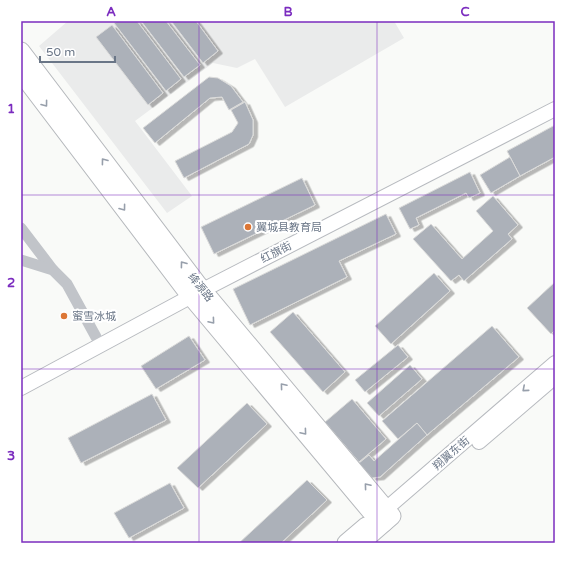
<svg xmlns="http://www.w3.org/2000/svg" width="576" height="564" font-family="'Varela Round','Noto Sans SC',sans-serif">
	<defs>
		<filter id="shadow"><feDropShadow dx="4.5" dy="2.5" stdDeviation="0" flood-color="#0004"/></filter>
	</defs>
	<rect width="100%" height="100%" fill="#f9faf8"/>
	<path fill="#eaebeb" d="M68,21H394L404,38L285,107L255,59L237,68L213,63L135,121L192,196L167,213L39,46Z"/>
	<g fill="#acb1b9" stroke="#dbdbda" filter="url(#shadow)">
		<path d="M118,21H137L181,79L166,91L114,23Z"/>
		<path d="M141,21H166L200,65L184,77Z"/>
		<path d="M171,21H196L218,51L203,63Z"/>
		<path d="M112,25L163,93L148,105L96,37Z"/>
		<path d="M209,77L218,78L231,86L243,102L229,110L222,97L210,98L155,143L143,128Z"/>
		<path d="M245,102L253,120V135L249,144L184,178L175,161L232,132L238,123L231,110Z"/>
		<path d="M555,125V157L520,176L507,151Z"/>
		<path d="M510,157L520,176L491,193L480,175Z"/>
		<path d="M470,172L480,193L469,198L466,193L416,218L419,225L410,229L399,208Z"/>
		<path d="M302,178L315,205L214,254L201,227Z"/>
		<path d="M493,196L518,225L508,234L512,239L464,281L459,275L451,281L413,239L431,224L462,259L493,231L476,211Z"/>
		<path d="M386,214L396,234L339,261L347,277L250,325L233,289Z"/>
		<path d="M434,273L450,291L391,344L375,326Z"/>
		<path d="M555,282V330L551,334L527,308Z"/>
		<path d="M293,312L345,372L323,392L270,332Z"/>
		<path d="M492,326L519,357L427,435L417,423L398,439L382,421Z"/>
		<path d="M189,336L205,360L156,389L141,366Z"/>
		<path d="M398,345L408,357L365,392L355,380Z"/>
		<path d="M410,365L422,379L379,416L367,403Z"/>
		<path d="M152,394L166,420L81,463L68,438Z"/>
		<path d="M352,399L386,439L359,462L325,422Z"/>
		<path d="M247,403L267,424L198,488L177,468Z"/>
		<path d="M417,423L427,435L380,477L372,478L359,463L369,455L374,461Z"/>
		<path d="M307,480L327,500L281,543H239Z"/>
		<path d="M170,483L184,508L129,538L114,513Z"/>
	</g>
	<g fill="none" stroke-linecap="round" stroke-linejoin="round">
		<g stroke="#b7babf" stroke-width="16">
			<g id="major">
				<path d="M21,388L201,291L555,109"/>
				<path d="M479,442L555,377"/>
				<path d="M386,509L555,363"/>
			</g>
		</g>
		<g stroke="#b5b8bc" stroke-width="19">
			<g id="highway">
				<path d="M21,51L197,283L392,516L361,543"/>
				<path d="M21,73L187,292L376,518L384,523"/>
				<path d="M346,543L366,526"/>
			</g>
		</g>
		<g stroke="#c1c4c9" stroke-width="11">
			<path d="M21,228L53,270"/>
			<path d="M21,260L53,270L67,284L96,337"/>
		</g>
		<use href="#major" stroke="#fff" stroke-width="14"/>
		<use href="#highway" stroke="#fff" stroke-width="17"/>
	</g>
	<defs><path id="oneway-chevron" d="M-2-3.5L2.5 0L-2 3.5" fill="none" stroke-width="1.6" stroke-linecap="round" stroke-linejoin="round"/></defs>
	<g stroke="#979fab">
		<use href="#oneway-chevron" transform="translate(45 104) rotate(53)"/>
		<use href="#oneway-chevron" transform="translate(104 161) rotate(-127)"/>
		<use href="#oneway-chevron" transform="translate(123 208) rotate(53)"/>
		<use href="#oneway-chevron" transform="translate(183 264) rotate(-127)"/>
		<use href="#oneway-chevron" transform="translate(212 321) rotate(50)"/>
		<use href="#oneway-chevron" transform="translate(283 386) rotate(-130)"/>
		<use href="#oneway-chevron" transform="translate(525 389) rotate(139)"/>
		<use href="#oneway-chevron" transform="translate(304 432) rotate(50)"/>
		<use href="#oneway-chevron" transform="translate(367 486) rotate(-130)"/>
	</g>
	<path fill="none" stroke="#7b2cbf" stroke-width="1" stroke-opacity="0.55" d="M199,21V543M377,21V543M21,195H555M21,369H555"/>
	<g fill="#dc7635" stroke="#fff" stroke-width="1.5">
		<circle cx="248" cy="227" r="4"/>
		<circle cx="64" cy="316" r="4"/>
	</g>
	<g text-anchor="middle" stroke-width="4" stroke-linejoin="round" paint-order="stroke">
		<g font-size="11" fill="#6a7687" stroke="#fff" text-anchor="start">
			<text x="256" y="231">翼城县教育局</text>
			<text x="72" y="320">蜜雪冰城</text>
		</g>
		<g font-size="11" fill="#6a7687" stroke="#fff">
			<text transform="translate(276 252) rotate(-27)" y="4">红旗街</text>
			<text transform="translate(201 287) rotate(51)" y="4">绛源路</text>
			<text transform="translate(451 453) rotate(-41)" y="4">翔翼东街</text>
		</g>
	</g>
	<rect width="576" height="564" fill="none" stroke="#ffffff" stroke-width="44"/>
	<path d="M40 56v6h75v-6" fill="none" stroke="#6a7687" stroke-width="2"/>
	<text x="46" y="56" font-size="12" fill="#6a7687" stroke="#ffffff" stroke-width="3" paint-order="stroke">50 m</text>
	<rect x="22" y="22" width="532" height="520" fill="none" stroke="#7b2cbf" stroke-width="1.5"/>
	<g font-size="13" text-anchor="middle" font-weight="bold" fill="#7b2cbf">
		<text x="111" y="16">A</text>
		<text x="288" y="16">B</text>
		<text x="465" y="16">C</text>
		<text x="11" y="113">1</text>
		<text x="11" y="287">2</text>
		<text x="11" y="460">3</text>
	</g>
</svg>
